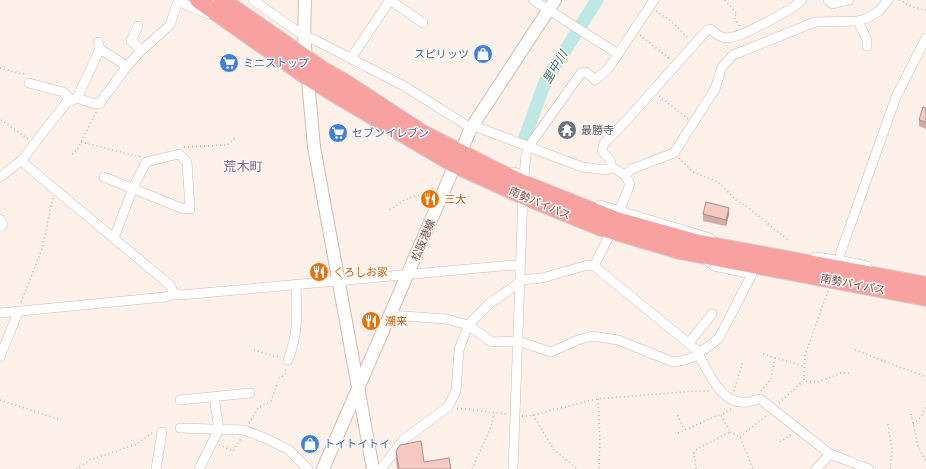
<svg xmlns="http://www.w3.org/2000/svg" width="926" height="469" font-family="Arial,'Noto Sans JP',sans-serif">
	<rect width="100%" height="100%" fill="#fdf1ea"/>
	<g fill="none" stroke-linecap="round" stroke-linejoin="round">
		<path stroke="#bee8e3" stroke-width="13" d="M524,140L545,82L597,0"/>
		<g stroke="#d3b8b2" stroke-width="10">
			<g id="street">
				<path d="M253,0L304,36L315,40L404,86L471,128L477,127L582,167L607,170L612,167"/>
				<path d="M533,0L618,54L654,0"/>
				<path d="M828,0L833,4L849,0"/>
				<path d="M858,21L867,40V46"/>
				<path d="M138,26L131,41L142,50"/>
				<path d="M98,42L100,49L127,66"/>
				<path d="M351,58L390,0L423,23"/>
				<path d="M29,83L63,92L72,101"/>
				<path d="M77,98L100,49"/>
				<path d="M21,161L170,285L174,294"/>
				<path d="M514,172L524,176L526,155L529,146L581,73L586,72L595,80L608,69L618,54"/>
				<path d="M625,175L632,169L674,153L715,89L722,67L733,55L815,22L858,21L867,18L879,11L888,0"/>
				<path d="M0,177L21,161L66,103L77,98L95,104L100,103L127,66L142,50L170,25L178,1L208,14"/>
				<path d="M104,177L181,208L190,209L187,162L179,154L146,162L133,188L114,238"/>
				<path d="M600,205L710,238"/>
				<path d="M0,219L3,224L0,227"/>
				<path d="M815,257L838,260"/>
				<path d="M594,266L612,230L630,184L625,175L612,167L610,160L602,151L604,143L626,121L707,30L710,29C715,33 720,38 727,38C740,38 792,10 802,0"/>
				<path d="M867,266L838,260L896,97L926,38"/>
				<path d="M0,313L165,297L174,294L181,295L512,265L520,267"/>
				<path d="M390,315L446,319L468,325L492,342L518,341L551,352L578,340L592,336L618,340L673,362L685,360L696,356L698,351L705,349L719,338L752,274L714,266L704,258"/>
				<path d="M689,343L712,314"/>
				<path d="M0,357L18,312"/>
				<path d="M288,360C299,331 297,314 296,284"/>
				<path d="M180,400L250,393"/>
				<path d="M180,428L244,430L265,438L289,450L308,469"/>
				<path d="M156,469L162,432"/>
				<path d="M199,469L219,429L214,397"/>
				<path d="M381,469L403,440L448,407L456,391L459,350L468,325L490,303L516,285L520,280L542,278L588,265L594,266L698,351L700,357C710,375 722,406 748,402C752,402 756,399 760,399L830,454L869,469"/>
				<path d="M513,469L523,196"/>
				<path d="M816,469L830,454"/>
			</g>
		</g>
		<g stroke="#d8b9b2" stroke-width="14">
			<g id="secondary">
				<path d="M305,0L304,36L314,147L373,469"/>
				<path d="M323,469L471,128L555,0"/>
			</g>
		</g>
		<g stroke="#d9cecd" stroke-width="18">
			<g id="highway">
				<path d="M198,0L307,77L333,93L455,165L523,196L599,227L680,251L926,298"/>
				<path d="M222,0L325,71L343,81L421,132L497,171L523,183L616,220L695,242L926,285"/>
			</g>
		</g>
		<g stroke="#d9aba4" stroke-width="1.5" stroke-dasharray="1 3" stroke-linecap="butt">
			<path d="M725,0L737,14L734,17L739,26"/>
			<path d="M899,0L913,7L926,10"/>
			<path d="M656,11L670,20L688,38"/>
			<path d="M640,35L670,59"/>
			<path d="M0,68L27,75"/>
			<path d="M659,96L688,119"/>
			<path d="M1,120L28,139"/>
			<path d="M81,142L141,157"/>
			<path d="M184,147L227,145L235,138"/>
			<path d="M72,154L77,150L96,112"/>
			<path d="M679,158L693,172L718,182L737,201L746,206L788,240"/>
			<path d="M390,210L404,200L428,192L435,186"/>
			<path d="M828,291L805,355L804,381L818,382L841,373H849"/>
			<path d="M21,302L42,249L53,197"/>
			<path d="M254,350L281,358"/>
			<path d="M855,350L926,377"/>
			<path d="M763,354L804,366"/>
			<path d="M734,391L743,361"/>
			<path d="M761,391L771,379L775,357"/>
			<path d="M598,399L600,441L599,469"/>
			<path d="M0,400L61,420"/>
			<path d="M779,403L803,381"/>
			<path d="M457,408L506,414"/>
			<path d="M911,414L918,446L926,461"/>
			<path d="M533,415L554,450L578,469"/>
			<path d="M678,415L684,430"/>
			<path d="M522,416H529L596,399L694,391H710"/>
			<path d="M249,423L258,408L271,401L279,378L285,375L286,368"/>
			<path d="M888,424L892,449L890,469"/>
			<path d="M913,424L921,417L926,405"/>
			<path d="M730,432L740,437L753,469"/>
			<path d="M678,433L716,416L721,415"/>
			<path d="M740,437L768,414"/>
			<path d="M780,442L792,434"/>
			<path d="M219,445L233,451L242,437"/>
			<path d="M76,469L90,460L137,444L153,432"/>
			<path d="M472,469L491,427L494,413"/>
			<path d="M696,469L694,453L697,449L730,432L721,415L733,408"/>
		</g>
		<use href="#street" stroke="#fff" stroke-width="9"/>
		<use href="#secondary" stroke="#fff" stroke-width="12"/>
		<use href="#highway" stroke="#f7a2a1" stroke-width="16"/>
	</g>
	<g fill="#d1ada7">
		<path d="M926,108V129L919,126V120Z"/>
		<path d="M703,214H729L726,226L703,221Z"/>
		<path d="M396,451L424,462L451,469H397L396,460Z"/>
	</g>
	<path fill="#aa8d88" d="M729,208V214L726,226V220Z"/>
	<g fill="#f3c9c2" stroke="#aa8d88">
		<path d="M923,107L926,108V122L919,120Z"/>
		<path d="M706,202L729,208L726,220L703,214Z"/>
		<path d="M421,441L424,462L449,458L451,469H399L396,451L400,445Z"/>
	</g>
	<defs>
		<g id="shop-disc" transform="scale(1)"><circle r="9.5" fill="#3f7fe0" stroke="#fff6f1"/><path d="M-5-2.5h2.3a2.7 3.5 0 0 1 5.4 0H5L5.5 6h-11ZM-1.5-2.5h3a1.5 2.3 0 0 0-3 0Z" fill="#fff"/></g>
		<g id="supermarket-disc" transform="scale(1)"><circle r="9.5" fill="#3f7fe0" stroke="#fff6f1"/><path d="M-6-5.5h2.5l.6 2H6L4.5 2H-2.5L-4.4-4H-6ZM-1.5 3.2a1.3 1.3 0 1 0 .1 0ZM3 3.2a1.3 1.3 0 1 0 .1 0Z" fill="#fff"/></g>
		<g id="temple-disc" transform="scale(1)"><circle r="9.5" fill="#6b7280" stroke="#fff6f1"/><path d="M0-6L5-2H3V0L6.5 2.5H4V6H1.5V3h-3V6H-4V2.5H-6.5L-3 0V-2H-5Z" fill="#fff"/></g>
		<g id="restaurant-disc" transform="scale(1)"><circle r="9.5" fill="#e8710a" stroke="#fff6f1"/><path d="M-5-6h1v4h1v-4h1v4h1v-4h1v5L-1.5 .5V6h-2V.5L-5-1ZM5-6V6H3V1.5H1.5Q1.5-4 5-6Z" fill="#fff"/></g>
	</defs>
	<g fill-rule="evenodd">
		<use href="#shop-disc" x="483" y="54"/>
		<use href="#supermarket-disc" x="229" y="63"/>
		<use href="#temple-disc" x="567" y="130"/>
		<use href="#supermarket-disc" x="338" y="133"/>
		<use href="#restaurant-disc" x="430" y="199"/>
		<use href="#restaurant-disc" x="319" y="272"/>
		<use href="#restaurant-disc" x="371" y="321"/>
		<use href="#shop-disc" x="310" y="444"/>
	</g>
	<g text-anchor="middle" stroke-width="3" stroke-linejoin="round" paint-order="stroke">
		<g font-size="11" fill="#366cbe" stroke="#fff6f1" text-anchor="start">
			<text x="469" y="58" text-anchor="end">スピリッツ</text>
			<text x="243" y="67">ミニストップ</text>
			<text x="352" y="137">セブンイレブン</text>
			<text x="324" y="448">トイトイトイ</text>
		</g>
		<g font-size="11" fill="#5b616d" stroke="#fff6f1" text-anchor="start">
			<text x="581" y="134">最勝寺</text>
		</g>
		<g font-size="11" fill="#c56008" stroke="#fff6f1" text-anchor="start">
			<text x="444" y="203">三大</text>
			<text x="333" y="276">くろしお家</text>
			<text x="385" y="325">潮来</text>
		</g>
		<g font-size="11" fill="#79514c" stroke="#fff6f1">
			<text transform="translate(540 203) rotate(23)" y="4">南勢バイパス</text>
			<text transform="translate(423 240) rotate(-67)" y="4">松阪港線</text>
			<text transform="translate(853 284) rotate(11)" y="4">南勢バイパス</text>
		</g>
		<g font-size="12" font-style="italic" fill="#3c7672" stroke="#fff6f1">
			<text transform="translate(555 67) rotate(-59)" y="4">里中川</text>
		</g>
		<g font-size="13" fill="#796594" stroke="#fff6f1">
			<text x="243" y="171">荒木町</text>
		</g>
	</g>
</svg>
